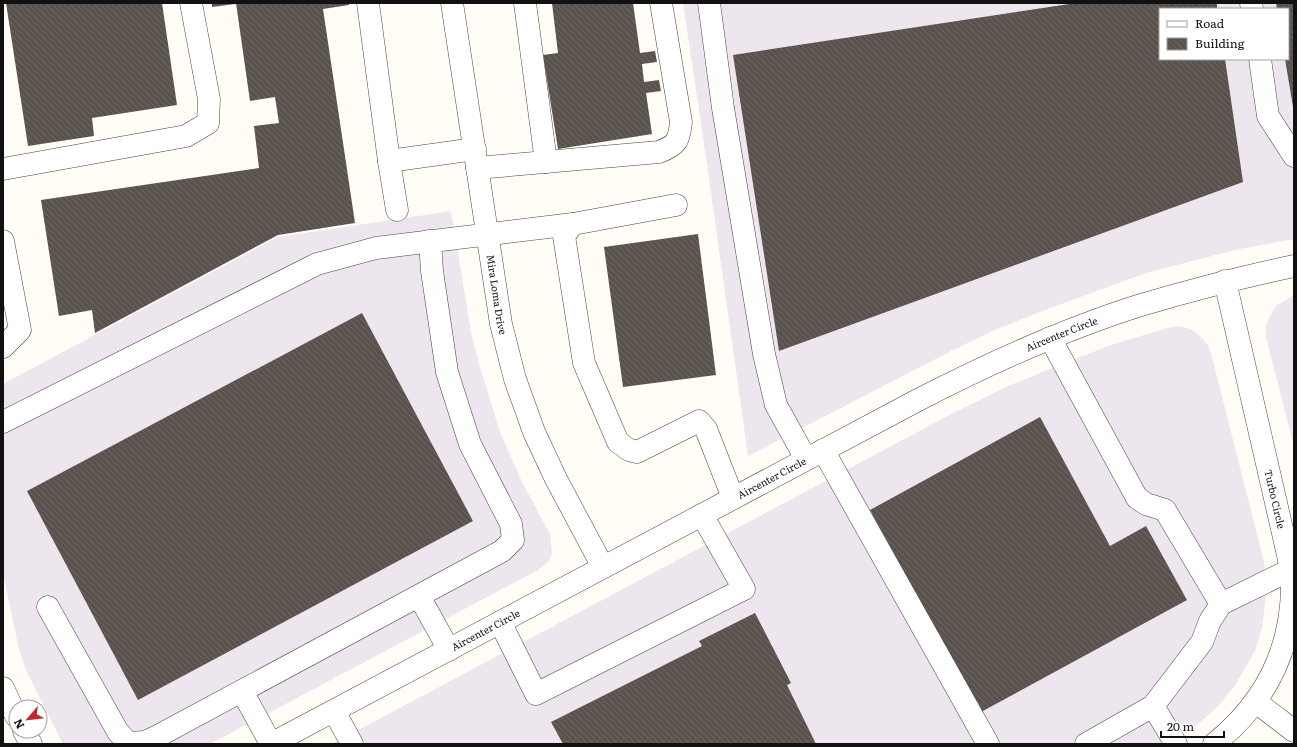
<svg xmlns="http://www.w3.org/2000/svg" width="1297" height="747" font-family="Literata,serif">
	<defs>
		<pattern id="building-back-hatch" width="6" height="6" patternUnits="userSpaceOnUse"><rect width="6" height="6" fill="#5a524d"/><path d="M-1 5l2 2M0 0l6 6M5-1l2 2" fill="none" stroke="#6d6662"/></pattern>
	</defs>
	<rect width="100%" height="100%" fill="#fffdf5"/>
	<g fill="#eee6ef" fill-rule="evenodd">
		<path d="M683,3H1294V239L1235,250L1146,273L1045,310L995,330L953,350L748,456L707,164ZM1160,9H1288V59H1160Z"/>
		<path d="M451,211L471,332L479,364L500,432L522,482L550,534L552,554L548,562L538,570L210,744H63L25,668L18,645L3,574V384L278,237Z"/>
		<path d="M1294,295V447L1266,337V325L1271,314L1277,305Z"/>
		<path d="M1179,326L1191,329L1201,337L1208,345L1212,357L1264,562L1267,588L1262,628L1255,651L1234,687L1219,705L1204,719L1191,729L1163,744H332L955,412L1006,387L1057,366L1111,345L1167,328Z"/>
	</g>
	<g fill="url(#building-back-hatch)">
		<path d="M6,3H162L177,105L92,118L94,136L28,146Z"/>
		<path d="M212,3H235V4L212,7Z"/>
		<path d="M236,3H349V5L323,9L355,223L278,235L95,333L92,310L59,316L41,200L259,168L254,126L279,123L275,97L250,101Z"/>
		<path d="M552,3H633L640,53L655,51L657,62L642,64L644,82L659,80L661,91L646,93L652,134L558,149L543,55L558,53Z"/>
		<path d="M1076,3H1217V9H1160V59H1225L1243,182L779,351L733,55Z"/>
		<path d="M1276,3H1294V107H1293L1285,59H1288V9H1277Z"/>
		<path d="M698,234L716,375L623,387L604,247Z"/>
		<path d="M362,313L473,521L138,700L27,491Z"/>
		<path d="M1040,417L1110,546L1146,526L1187,600L981,712L870,510Z"/>
		<path d="M755,613L791,683L787,685L816,744H563L551,722L702,646L699,641Z"/>
	</g>
	<g fill="none" stroke-linecap="round" stroke-linejoin="round">
		<g stroke="#444" stroke-width="23">
			<g id="minor">
				<path d="M368,3L389,161"/>
				<path id="s1" d="M452,3L501,324L515,379L534,432L556,479L603,567"/>
				<path d="M525,3L546,162"/>
				<path d="M709,3L723,108L764,354L776,405L806,459"/>
				<path d="M1251,3L1252,9"/>
				<path d="M1260,59L1268,116L1294,156"/>
				<path d="M477,168L659,152C677,145 679,141 681,122L661,3"/>
				<path d="M3,169L186,136L208,123L209,99L191,3"/>
				<path d="M676,205L573,224L564,236L584,363L618,442L629,450L637,452L699,421L706,429L733,498"/>
				<path d="M397,210L389,161L475,149"/>
				<path d="M3,241L20,330L3,347"/>
				<path d="M1050,338L1137,498L1146,504L1165,510L1221,604L1210,621L1202,642L1153,706L1086,744"/>
				<path d="M3,422L317,264L376,248L573,224"/>
				<path d="M823,450L988,744"/>
				<path d="M419,596L449,650"/>
				<path d="M1221,604L1290,570"/>
				<path d="M48,607L118,732L128,743L145,742L158,736L502,551L513,540L511,524L470,444L447,372L432,271L430,241"/>
				<path d="M500,622L536,694L744,589L702,515"/>
				<path d="M3,688L16,716"/>
				<path d="M242,691L271,744"/>
				<path d="M1256,702L1294,731"/>
				<path d="M1153,706L1176,744"/>
				<path d="M334,711L352,744"/>
				<path d="M24,731L31,744"/>
				<path id="s2" d="M271,744L918,400C990,363 1064,329 1141,305C1192,290 1242,277 1294,266"/>
				<path d="M1214,744C1265,703 1292,651 1292,585C1292,575 1290,565 1288,555L1225,281"/>
			</g>
		</g>
		<use href="#minor" stroke="#fff" stroke-width="22"/>
	</g>
	<g text-anchor="middle" stroke-width="4" stroke-linejoin="round" paint-order="stroke">
		<g font-size="10" fill="#111" stroke="#fff">
			<text dy="4" stroke="none"><textPath href="#s1" startOffset="295">Mira Loma Drive</textPath></text>
			<text dy="4" stroke="none"><textPath href="#s2" startOffset="891">Aircenter Circle</textPath></text>
			<text dy="4" stroke="none"><textPath href="#s2" startOffset="567">Aircenter Circle</textPath></text>
			<text transform="translate(1275 499) rotate(77)" y="4">Turbo Circle</text>
			<text dy="4" stroke="none"><textPath href="#s2" startOffset="243">Aircenter Circle</textPath></text>
		</g>
	</g>
	<rect width="1297" height="747" fill="none" stroke="#111111" stroke-width="8"/>
	<rect x="1159" y="8" width="130" height="52" fill="#ffffff" stroke="#a0a0a0"/>
	<rect x="1167" y="21" width="20" height="6" fill="#ffffff" stroke="#a0a0a0"/>
	<text x="1195" y="28" font-size="12" fill="#111111">Road</text>
	<rect x="1167" y="38" width="20" height="12" fill="url(#building-back-hatch)" stroke="#a0a0a0"/>
	<text x="1195" y="48" font-size="12" fill="#111111">Building</text>
	<g transform="translate(28 719) rotate(242)"><circle r="19" fill="#ffffff" stroke="#a0a0a0"/>
	<path d="M0-3L7 15L0 10L-7 15Z" fill="#c4262e"/>
	<text y="-6" font-size="11" font-weight="bold" text-anchor="middle" fill="#111111">N</text>
	</g>
	<path d="M1161 731v6h63v-6" fill="none" stroke="#111111" stroke-width="2"/>
	<text x="1167" y="731" font-size="12" fill="#111111" stroke="#ffffff" stroke-width="3" paint-order="stroke">20 m</text>
</svg>
